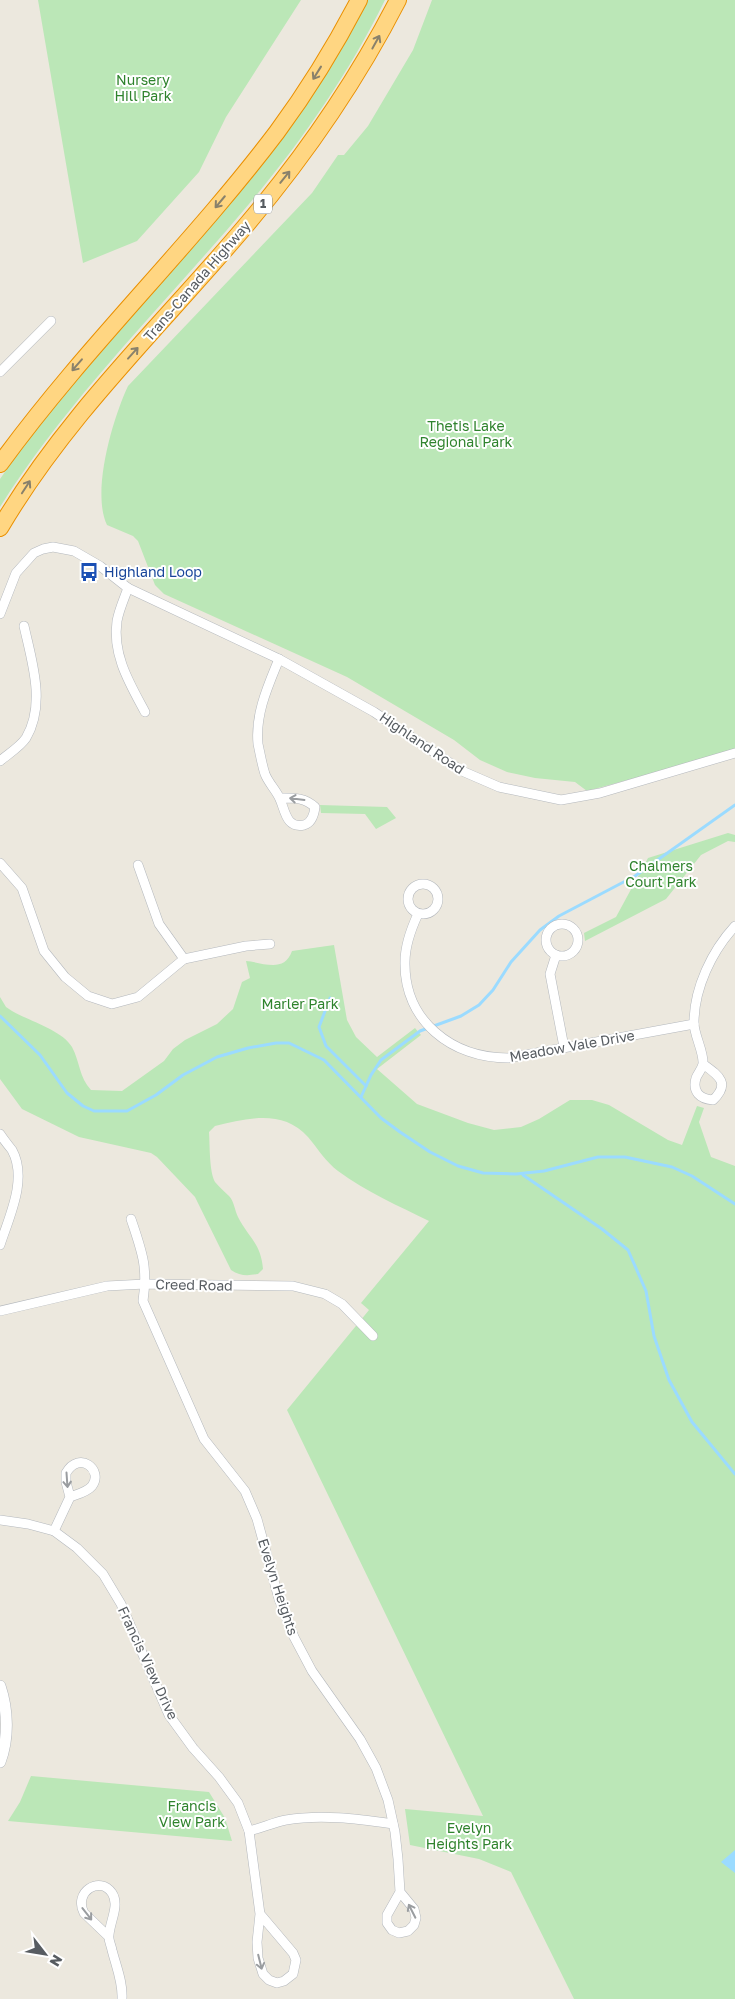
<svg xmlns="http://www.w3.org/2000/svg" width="735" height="1999" font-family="'Golos Text',sans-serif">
	<rect width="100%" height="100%" fill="#ece8de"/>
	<g fill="#bbe7b7">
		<path d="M38,0H301L226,117L199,172L137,241L83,263Z"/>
		<path d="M368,0H385C349,73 302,141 249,204C165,304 70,396 0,507V479L35,429L256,172L326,74Z"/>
		<path d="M432,0H735V751L587,791L575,782L535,778L507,772L480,760L454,740L347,677L164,594L155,585L138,541L133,536L107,525C91,492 113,418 128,386L312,193L338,155H344L368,126L413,50Z"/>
		<path d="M320,805L387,807L396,818L376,829L365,814L321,813Z"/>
		<path d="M728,833L735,835V842L728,841L701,855L666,899L585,941L584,933L616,917L648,858Z"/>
		<path d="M334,945L347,1020L356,1037L377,1057L415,1028L421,1035L377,1069L417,1104L468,1123L494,1130L521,1127L539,1119L570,1100H592L609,1105L668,1140L682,1145L697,1106L704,1108L699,1122L711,1157L735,1166V1999H574L511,1872L479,1859L410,1845L405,1809L483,1816L287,1410L369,1310L361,1303L429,1221C399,1206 366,1192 338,1171C326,1162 318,1149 308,1137C283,1109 248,1118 215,1126L209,1132C210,1145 209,1171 215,1182C219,1187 224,1191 229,1196C234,1201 235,1211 238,1217C248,1237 261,1243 263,1269L258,1274C247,1276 240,1276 231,1270L195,1197L157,1157L151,1153L79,1137L22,1109L0,1079V997L6,1007L12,1011C29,1021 62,1030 72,1047C80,1062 79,1077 91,1090L122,1091L164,1061L173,1049L185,1040L217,1024L233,1009L242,982L250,978L246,961C262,962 284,974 292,951Z"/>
		<path d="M31,1776L209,1792L225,1818L232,1841L8,1821L20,1802Z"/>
	</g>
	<path fill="#9bdbff" d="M735,1850V1873L721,1862Z"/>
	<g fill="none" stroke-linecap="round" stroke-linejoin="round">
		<g stroke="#9bdbff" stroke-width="3">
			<path d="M330,998L319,1027L326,1046L366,1086"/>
			<path d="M0,1016L40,1055L67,1093L83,1106L94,1111H127L156,1095L183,1075L217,1057L248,1048L276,1043H289L324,1060L381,1118L400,1132L430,1152L458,1166L483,1173L516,1174L544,1171L598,1157H625L672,1167L692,1176L735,1204"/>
			<path d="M361,1097L371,1075L381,1060L420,1031L461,1016L479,1005L493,990L511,962L540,930L559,916L635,876L735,805"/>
			<path d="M523,1175L602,1229L628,1250L646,1291L654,1336L669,1380L692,1422L735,1474"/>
		</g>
		<g stroke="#b4b8bd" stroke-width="10">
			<g id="minor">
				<path d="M0,372L51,321"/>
				<path d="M128,588C124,599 119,610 117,621C112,655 130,684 145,712"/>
				<path d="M0,614L16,573L34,553L43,549L53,547L74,551L100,566L128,588L279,659L374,712L462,771L499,787L561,800L600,793L735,753"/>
				<path d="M279,659C268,686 255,714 258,744C260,753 262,765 265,774C268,782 275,789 279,797C285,808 285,829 304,825C312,823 314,815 315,807C304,797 294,798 280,798"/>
				<path d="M0,761C8,754 20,747 26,738C46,704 32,662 24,626"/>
				<path d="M0,863L22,888L44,951L65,977L88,996L112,1004L138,997L184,959L246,946L270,944"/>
				<path d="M138,865L159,924L184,959"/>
				<circle cx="423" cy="899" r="15"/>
				<path d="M418,914C411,929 405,945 405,962C404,1021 452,1058 508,1058L694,1024"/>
				<circle cx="562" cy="940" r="16"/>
				<path d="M556,955L550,974L564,1047"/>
				<path d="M703,1064C718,1075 731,1083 713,1100C700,1099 692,1092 696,1078C698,1073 702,1069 703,1064C704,1052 694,1035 694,1023C694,988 712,951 735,926"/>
				<path d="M0,1134C4,1140 8,1145 12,1150C28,1179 9,1217 0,1245"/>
				<path d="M131,1219C142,1252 148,1266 143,1301L204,1439L245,1491L257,1519L279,1599L294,1637L312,1671L360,1739L376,1768L388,1800L395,1832L398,1859L400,1892L414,1909L416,1918L414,1925L408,1931L399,1933L392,1930L387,1923V1915L400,1892"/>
				<path d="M0,1311L107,1286L145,1284L293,1286L325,1294L342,1304L373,1336"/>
				<path d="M0,1520L28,1524L54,1531L77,1548L103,1574L121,1604L169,1715L193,1748L219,1777L238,1803L249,1831L260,1914L257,1942L258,1958L263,1974L269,1980L277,1983L284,1981L293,1974L296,1960L293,1953L260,1914"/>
				<path d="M54,1531L70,1497C78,1494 87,1492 92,1486C104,1470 79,1450 66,1473V1482L70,1497"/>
				<path d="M249,1831C261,1828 275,1822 286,1820C322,1814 357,1819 393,1824"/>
				<path d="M108,1936L84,1913C73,1892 100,1875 112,1893C120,1905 110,1921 109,1935C108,1939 111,1945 112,1950C116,1966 123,1982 122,1999"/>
			</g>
		</g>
		<g stroke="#b4b8bd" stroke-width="12">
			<path id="tertiary" d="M0,1686C8,1710 9,1738 0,1762"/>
		</g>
		<g stroke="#ea9000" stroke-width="18">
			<g id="motorway">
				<path d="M0,464C85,347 190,247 277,132C308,90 335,46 359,0"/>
				<path d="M0,528C67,414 164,323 248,223C306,154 357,80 398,0"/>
			</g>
		</g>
		<use href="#minor" stroke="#fff" stroke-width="9"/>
		<use href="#tertiary" stroke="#fff" stroke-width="11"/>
		<use href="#motorway" stroke="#ffd682" stroke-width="16"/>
	</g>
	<defs><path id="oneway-shaft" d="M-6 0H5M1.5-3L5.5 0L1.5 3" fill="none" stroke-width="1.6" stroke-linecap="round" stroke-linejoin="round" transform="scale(1.25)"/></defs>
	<g stroke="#89816b">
		<use href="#oneway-shaft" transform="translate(376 42) rotate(-61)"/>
		<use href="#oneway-shaft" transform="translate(317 73) rotate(122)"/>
		<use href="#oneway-shaft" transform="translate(285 177) rotate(-51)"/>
		<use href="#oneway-shaft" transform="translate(220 202) rotate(130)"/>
		<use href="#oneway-shaft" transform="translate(133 353) rotate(-48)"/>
		<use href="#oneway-shaft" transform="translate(77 365) rotate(131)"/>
		<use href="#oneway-shaft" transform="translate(26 487) rotate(-57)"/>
	</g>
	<g stroke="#9a9da0">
		<use href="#oneway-shaft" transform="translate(297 799) rotate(-173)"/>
		<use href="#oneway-shaft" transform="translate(67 1480) rotate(86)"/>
		<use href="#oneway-shaft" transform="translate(412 1911) rotate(-117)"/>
		<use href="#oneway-shaft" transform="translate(87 1914) rotate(52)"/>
		<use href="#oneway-shaft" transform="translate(260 1962) rotate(76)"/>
	</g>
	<defs>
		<g id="bus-bare" transform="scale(1.5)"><path d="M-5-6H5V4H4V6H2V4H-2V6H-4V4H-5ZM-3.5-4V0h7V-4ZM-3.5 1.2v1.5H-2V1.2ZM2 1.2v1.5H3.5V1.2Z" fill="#1a4fb4" stroke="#fff" stroke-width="2.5" paint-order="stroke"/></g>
	</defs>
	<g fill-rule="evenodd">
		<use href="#bus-bare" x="89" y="572"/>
	</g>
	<g text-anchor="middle" stroke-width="4" stroke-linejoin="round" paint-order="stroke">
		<rect fill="#fff" stroke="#898d90" stroke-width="1" x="254" y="194.5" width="18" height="19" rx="4"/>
		<g font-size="12" font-weight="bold" fill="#575c61">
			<text x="263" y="208">1</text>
		</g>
		<g font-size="14" fill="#2f832d" stroke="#fff">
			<text x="143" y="85">Nursery<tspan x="143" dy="16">Hill Park</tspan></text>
			<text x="466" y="431">Thetis Lake<tspan x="466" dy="16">Regional Park</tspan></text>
			<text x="661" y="871">Chalmers<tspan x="661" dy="16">Court Park</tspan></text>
			<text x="300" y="1009">Marler Park</text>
			<text x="192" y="1811">Francis<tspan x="192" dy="16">View Park</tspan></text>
			<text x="469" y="1833">Evelyn<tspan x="469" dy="16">Heights Park</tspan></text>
		</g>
		<g font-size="14" fill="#575c61" stroke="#fff">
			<text transform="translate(197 281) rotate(-49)" y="5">Trans-Canada Highway</text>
			<text transform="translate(422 743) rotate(34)" y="5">Highland Road</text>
			<text transform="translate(572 1046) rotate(-10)" y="5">Meadow Vale Drive</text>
			<text transform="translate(194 1285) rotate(1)" y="5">Creed Road</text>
			<text transform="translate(278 1587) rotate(72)" y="5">Evelyn Heights</text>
			<text transform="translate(148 1663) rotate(65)" y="5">Francis View Drive</text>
		</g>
		<g font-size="14" fill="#164399" stroke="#fff" text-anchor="start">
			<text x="104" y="577">Highland Loop</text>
		</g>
	</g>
	<g transform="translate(45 1954) rotate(121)" stroke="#ffffff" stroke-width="4" paint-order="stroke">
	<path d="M0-4L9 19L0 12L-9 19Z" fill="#575c61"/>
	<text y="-8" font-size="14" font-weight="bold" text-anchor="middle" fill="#575c61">N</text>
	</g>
</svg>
